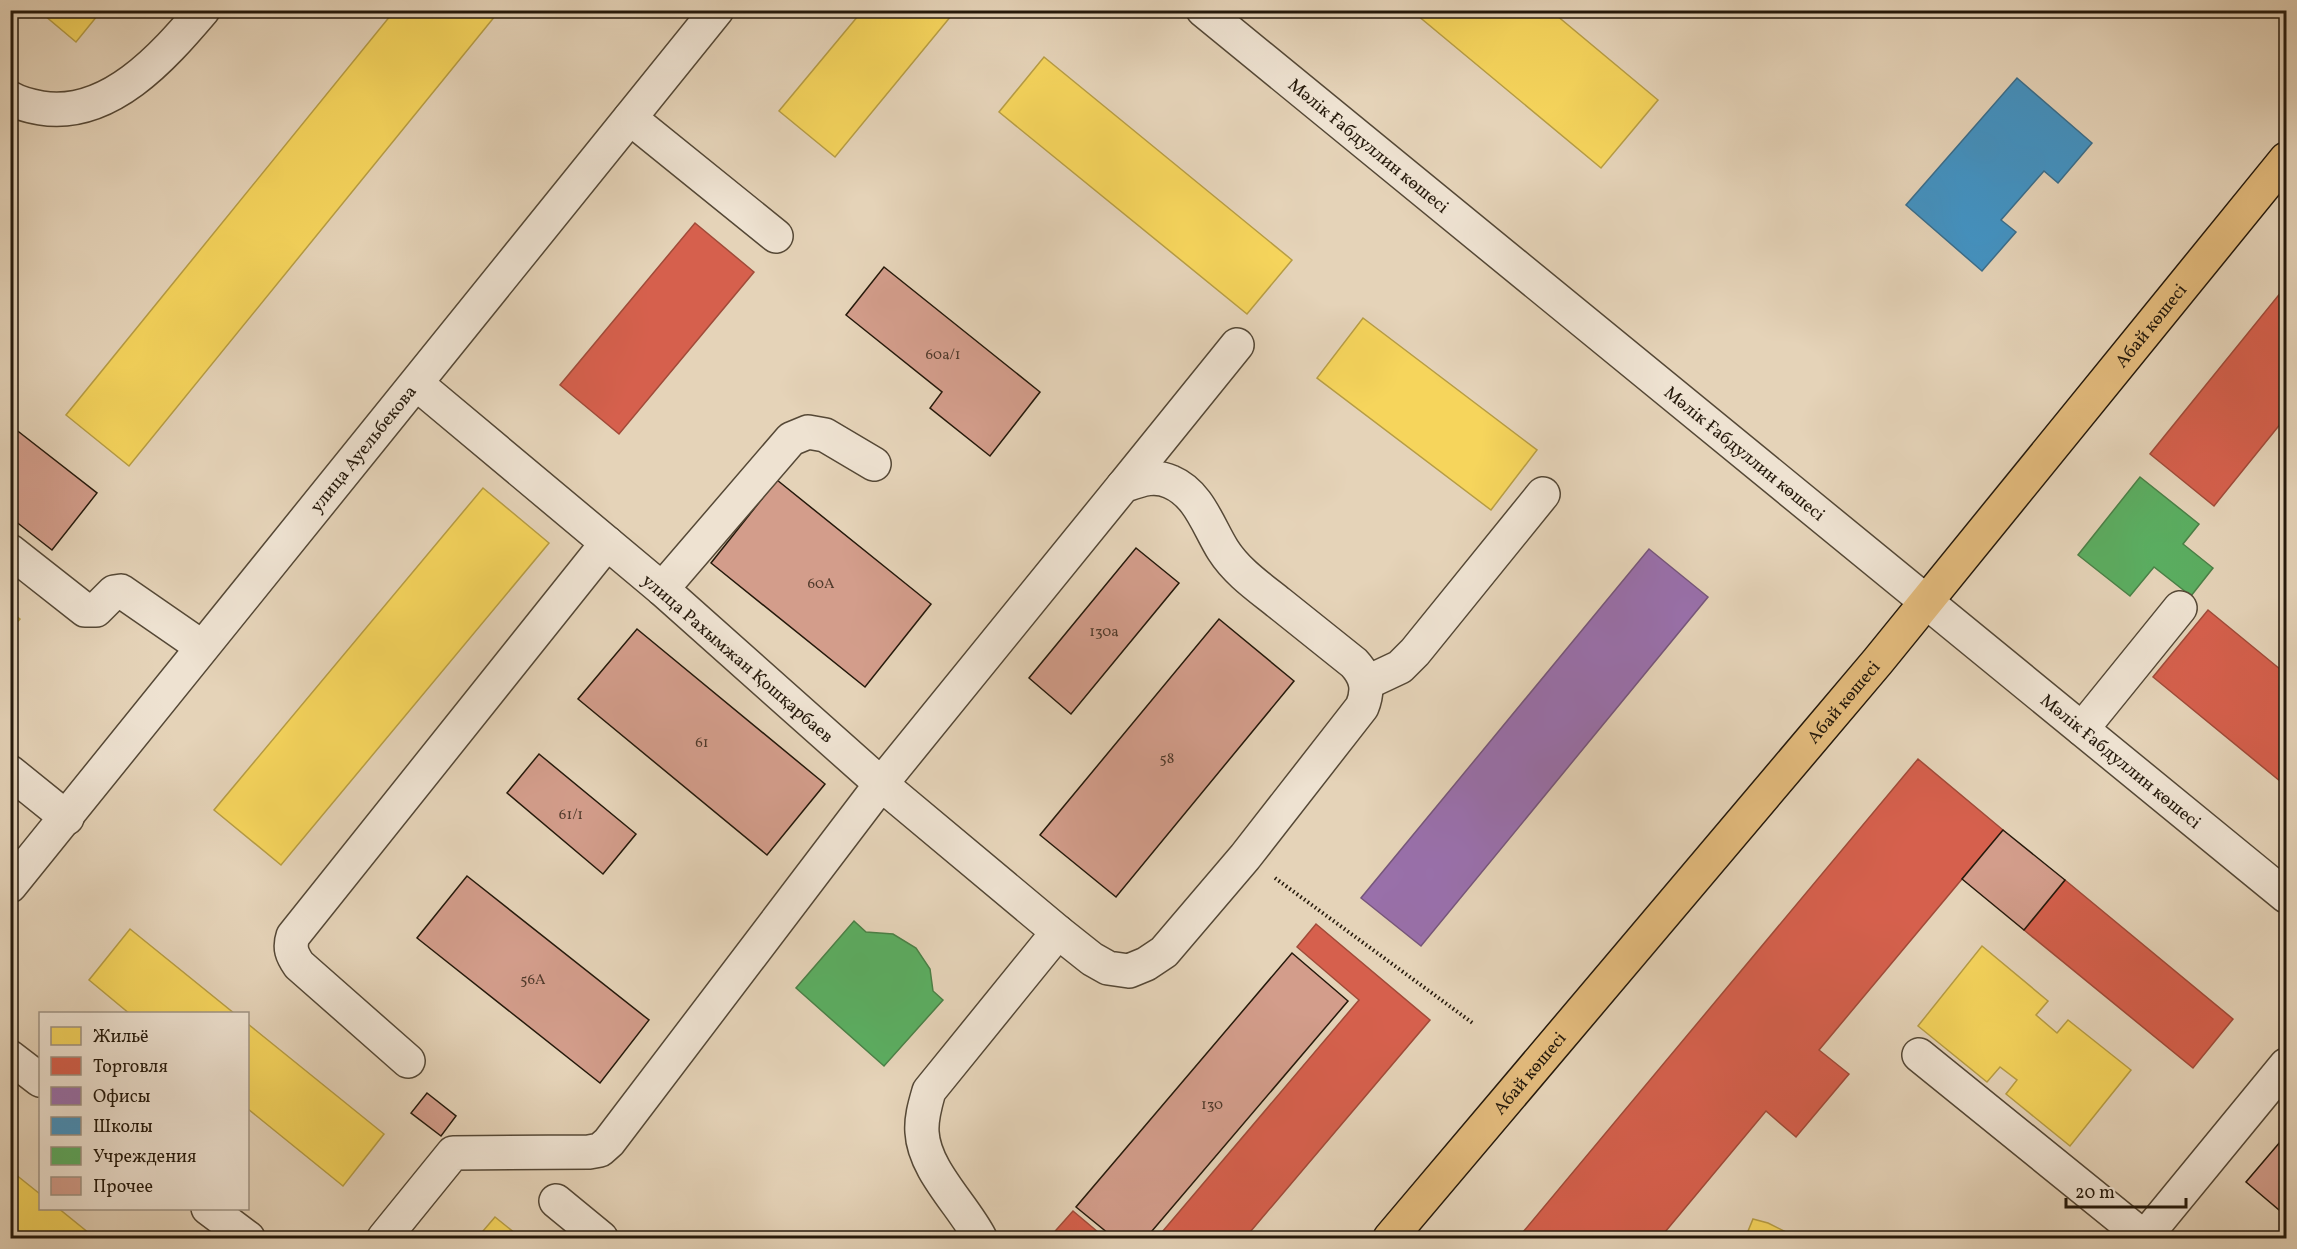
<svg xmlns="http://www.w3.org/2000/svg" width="2297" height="1249" font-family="Vollkorn,serif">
	<rect width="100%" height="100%" fill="#e5d3b8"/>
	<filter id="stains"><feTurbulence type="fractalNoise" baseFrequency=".00333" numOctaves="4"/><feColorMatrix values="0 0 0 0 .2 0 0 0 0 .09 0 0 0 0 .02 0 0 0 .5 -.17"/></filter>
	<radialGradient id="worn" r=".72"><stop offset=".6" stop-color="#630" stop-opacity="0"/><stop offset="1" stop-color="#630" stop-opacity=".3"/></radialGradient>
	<g fill="#f6d55c" stroke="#b79d44" stroke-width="1.5">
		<path d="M38,10H102L76,42Z"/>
		<path d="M395,10H500L129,466L66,415Z"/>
		<path d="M863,10H956L835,157L779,111Z"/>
		<path d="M1411,10H1550L1658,100L1601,168Z"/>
		<path d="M1044,57L1292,260L1247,314L999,112Z"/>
		<path d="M1363,318L1537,450L1491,510L1317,378Z"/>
		<path d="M483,488L549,543L281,865L214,810Z"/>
		<path d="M10,611L20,619L10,630Z"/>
		<path d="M130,929L235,1014H130L89,980Z"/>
		<path d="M1982,946L2048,1001L2036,1015L2057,1033L2068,1020L2131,1070L2070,1146L2006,1094L2017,1080L2000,1067L1987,1082L1918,1026Z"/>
		<path d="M248,1024L384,1134L343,1186L248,1109Z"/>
		<path d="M10,1170L40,1194V1208H58L95,1238H10Z"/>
		<path d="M495,1217L521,1238H477Z"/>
		<path d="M1753,1219L1768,1223L1798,1238H1749L1746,1236Z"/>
	</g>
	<g fill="#d6604d" stroke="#a14b39" stroke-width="1.5">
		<path d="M695,223L754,272L619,434L560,385Z"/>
		<path d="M2286,286V417L2214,506L2150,454Z"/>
		<path d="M2208,610L2286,674V786L2153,677Z"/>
		<path d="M1918,759L2003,830L1819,1050L1849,1074L1796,1137L1766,1111L1660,1238H1518Z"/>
		<path d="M2065,880L2233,1019L2193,1068L2024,930Z"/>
		<path d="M1316,924L1430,1020L1245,1238H1157L1359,1000L1297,947Z"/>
		<path d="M1073,1211L1105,1238H1049Z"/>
	</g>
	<path fill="#9970ab" stroke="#76567b" stroke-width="1.5" d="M1649,549L1708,597L1421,946L1361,898Z"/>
	<path fill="#4393c3" stroke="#3a6e8c" stroke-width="1.5" d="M2017,78L2092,143L2058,183L2044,171L2001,220L2016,232L1982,271L1906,205Z"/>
	<g fill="#5aae61" stroke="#4a8147" stroke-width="1.5">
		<path d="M2140,477L2199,524L2183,544L2213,568L2191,596L2154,567L2130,596L2078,555Z"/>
		<path d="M854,921L866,932L893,934L916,948L930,969L933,991L943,1000L884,1066L796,988Z"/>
	</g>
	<g fill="#d39d8b" stroke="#25190b" stroke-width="1.5">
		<path d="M884,267L1040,392L990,456L930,408L942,392L846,315Z"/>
		<path d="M10,425L97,493L52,550L10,517Z"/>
		<path d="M777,480L931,604L865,687L711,563Z"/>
		<path d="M1136,548L1179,583L1071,714L1029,678Z"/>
		<path d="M1219,619L1294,681L1116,897L1040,835Z"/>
		<path d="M637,629L825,784L767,855L578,699Z"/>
		<path d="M539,754L636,834L603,874L507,793Z"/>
		<path d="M2003,830L2065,880L2024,930L1962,879Z"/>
		<path d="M467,876L649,1020L600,1083L417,938Z"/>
		<path d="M1292,953L1348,1001L1146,1238H1114L1076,1207Z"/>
		<path d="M427,1093L456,1116L441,1136L411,1113Z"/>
		<path d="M2286,1135V1213L2285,1215L2246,1182Z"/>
	</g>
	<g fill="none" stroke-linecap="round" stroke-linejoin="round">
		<g stroke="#554836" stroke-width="36">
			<g id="minor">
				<path id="s1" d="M1203,10L2286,896"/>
				<path d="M10,98C20,104 30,106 41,108C109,119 163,57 203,10"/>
				<path d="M630,118L776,236"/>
				<path d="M1123,486L1237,345"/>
				<path d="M10,551L85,610H96L114,592L121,591L202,647"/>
				<path d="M662,589L791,439L808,432L825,435L874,464"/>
				<path d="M1366,683L1400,667L1415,652L1543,494"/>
				<path d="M2082,729L2180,608"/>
				<path d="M10,772L67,818"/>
				<path id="s2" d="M10,886L717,10"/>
				<path d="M1919,1055L2145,1238"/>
				<path d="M10,1057L40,1080"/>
				<path d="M408,1061L299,965C292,955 289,948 293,936L607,543"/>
				<path d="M556,1201L601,1238"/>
				<path d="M208,1208L248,1238"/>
				<path d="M384,1238L453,1153L589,1152L600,1150L609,1142L881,784L1123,486C1140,480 1154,474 1171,482C1199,494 1208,526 1223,550C1237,572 1259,587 1279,603C1304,623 1329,643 1354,663C1367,677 1369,690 1362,707L1245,857L1164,952L1146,964L1129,971L1108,968L1092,959L1058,932L881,784L662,589L417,384"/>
				<path d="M980,1238C963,1205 924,1170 922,1132C921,1118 925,1105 929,1091L1058,932"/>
				<path d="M2144,1238L2286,1065"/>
			</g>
		</g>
		<g stroke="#25190b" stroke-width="36">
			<g id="major">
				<path id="s3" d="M1390,1238L1878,661L2286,159"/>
			</g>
		</g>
		<path stroke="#25190b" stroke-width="4" stroke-dasharray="1.5 3" stroke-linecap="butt" d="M1275,878L1474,1024"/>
		<use href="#minor" stroke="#eee2d1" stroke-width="33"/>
		<use href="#major" stroke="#e2ba7c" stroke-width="33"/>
	</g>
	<g text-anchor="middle" stroke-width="6" stroke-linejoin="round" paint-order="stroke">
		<g font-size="15" fill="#503a2b">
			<text x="943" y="359">60а/1</text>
			<text x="821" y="588">60А</text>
			<text x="1104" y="636">130а</text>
			<text x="702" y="747">61</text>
			<text x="1167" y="763">58</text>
			<text x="571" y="819">61/1</text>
			<text x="533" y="984">56А</text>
			<text x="1212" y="1109">130</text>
		</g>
		<g font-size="18" fill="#25190b" stroke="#eee2d1">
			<text dy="6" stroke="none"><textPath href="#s1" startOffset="214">Мәлік Ғабдуллин көшесі</textPath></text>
			<text dy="6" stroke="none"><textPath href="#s3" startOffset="1188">Абай көшесі</textPath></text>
			<text dy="6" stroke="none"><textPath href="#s2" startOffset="562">улица Ауельбекова</textPath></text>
			<text dy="6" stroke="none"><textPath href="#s1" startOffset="700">Мәлік Ғабдуллин көшесі</textPath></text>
			<text transform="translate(738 658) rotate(41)" y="6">улица Рахымжан Қошқарбаев</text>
			<text dy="6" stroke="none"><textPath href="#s3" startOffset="702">Абай көшесі</textPath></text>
			<text dy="6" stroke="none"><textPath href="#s1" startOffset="1186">Мәлік Ғабдуллин көшесі</textPath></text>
			<text dy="6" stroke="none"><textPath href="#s3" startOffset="216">Абай көшесі</textPath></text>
		</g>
	</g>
	<rect width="2297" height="1249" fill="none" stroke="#e5d3b8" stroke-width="36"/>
	<rect x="12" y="12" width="2273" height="1225" fill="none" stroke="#25190b" stroke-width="3"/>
	<rect x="18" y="18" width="2261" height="1213" fill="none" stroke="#25190b" stroke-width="1.5"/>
	<rect x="39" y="1012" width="210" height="198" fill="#eee2d1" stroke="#9e9282" stroke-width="1.5"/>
	<rect x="51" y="1027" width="30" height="18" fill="#f6d55c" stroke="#9e9282" stroke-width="1.5"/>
	<text x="93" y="1042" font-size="18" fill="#25190b">Жильё</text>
	<rect x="51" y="1057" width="30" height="18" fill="#d6604d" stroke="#9e9282" stroke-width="1.5"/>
	<text x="93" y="1072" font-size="18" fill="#25190b">Торговля</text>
	<rect x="51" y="1087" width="30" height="18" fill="#9970ab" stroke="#9e9282" stroke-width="1.5"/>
	<text x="93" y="1102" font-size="18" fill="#25190b">Офисы</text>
	<rect x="51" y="1117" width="30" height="18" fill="#4393c3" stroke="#9e9282" stroke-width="1.5"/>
	<text x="93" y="1132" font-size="18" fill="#25190b">Школы</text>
	<rect x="51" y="1147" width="30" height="18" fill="#5aae61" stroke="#9e9282" stroke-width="1.5"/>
	<text x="93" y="1162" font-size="18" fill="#25190b">Учреждения</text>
	<rect x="51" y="1177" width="30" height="18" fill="#d39d8b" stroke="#9e9282" stroke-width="1.5"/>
	<text x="93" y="1192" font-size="18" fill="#25190b">Прочее</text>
	<path d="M2066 1198v9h120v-9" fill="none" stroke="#25190b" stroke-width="3"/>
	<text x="2075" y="1198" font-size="18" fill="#25190b" stroke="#eee2d1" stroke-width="4.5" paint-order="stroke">20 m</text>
	<rect width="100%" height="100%" filter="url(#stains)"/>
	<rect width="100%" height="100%" fill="url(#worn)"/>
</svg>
